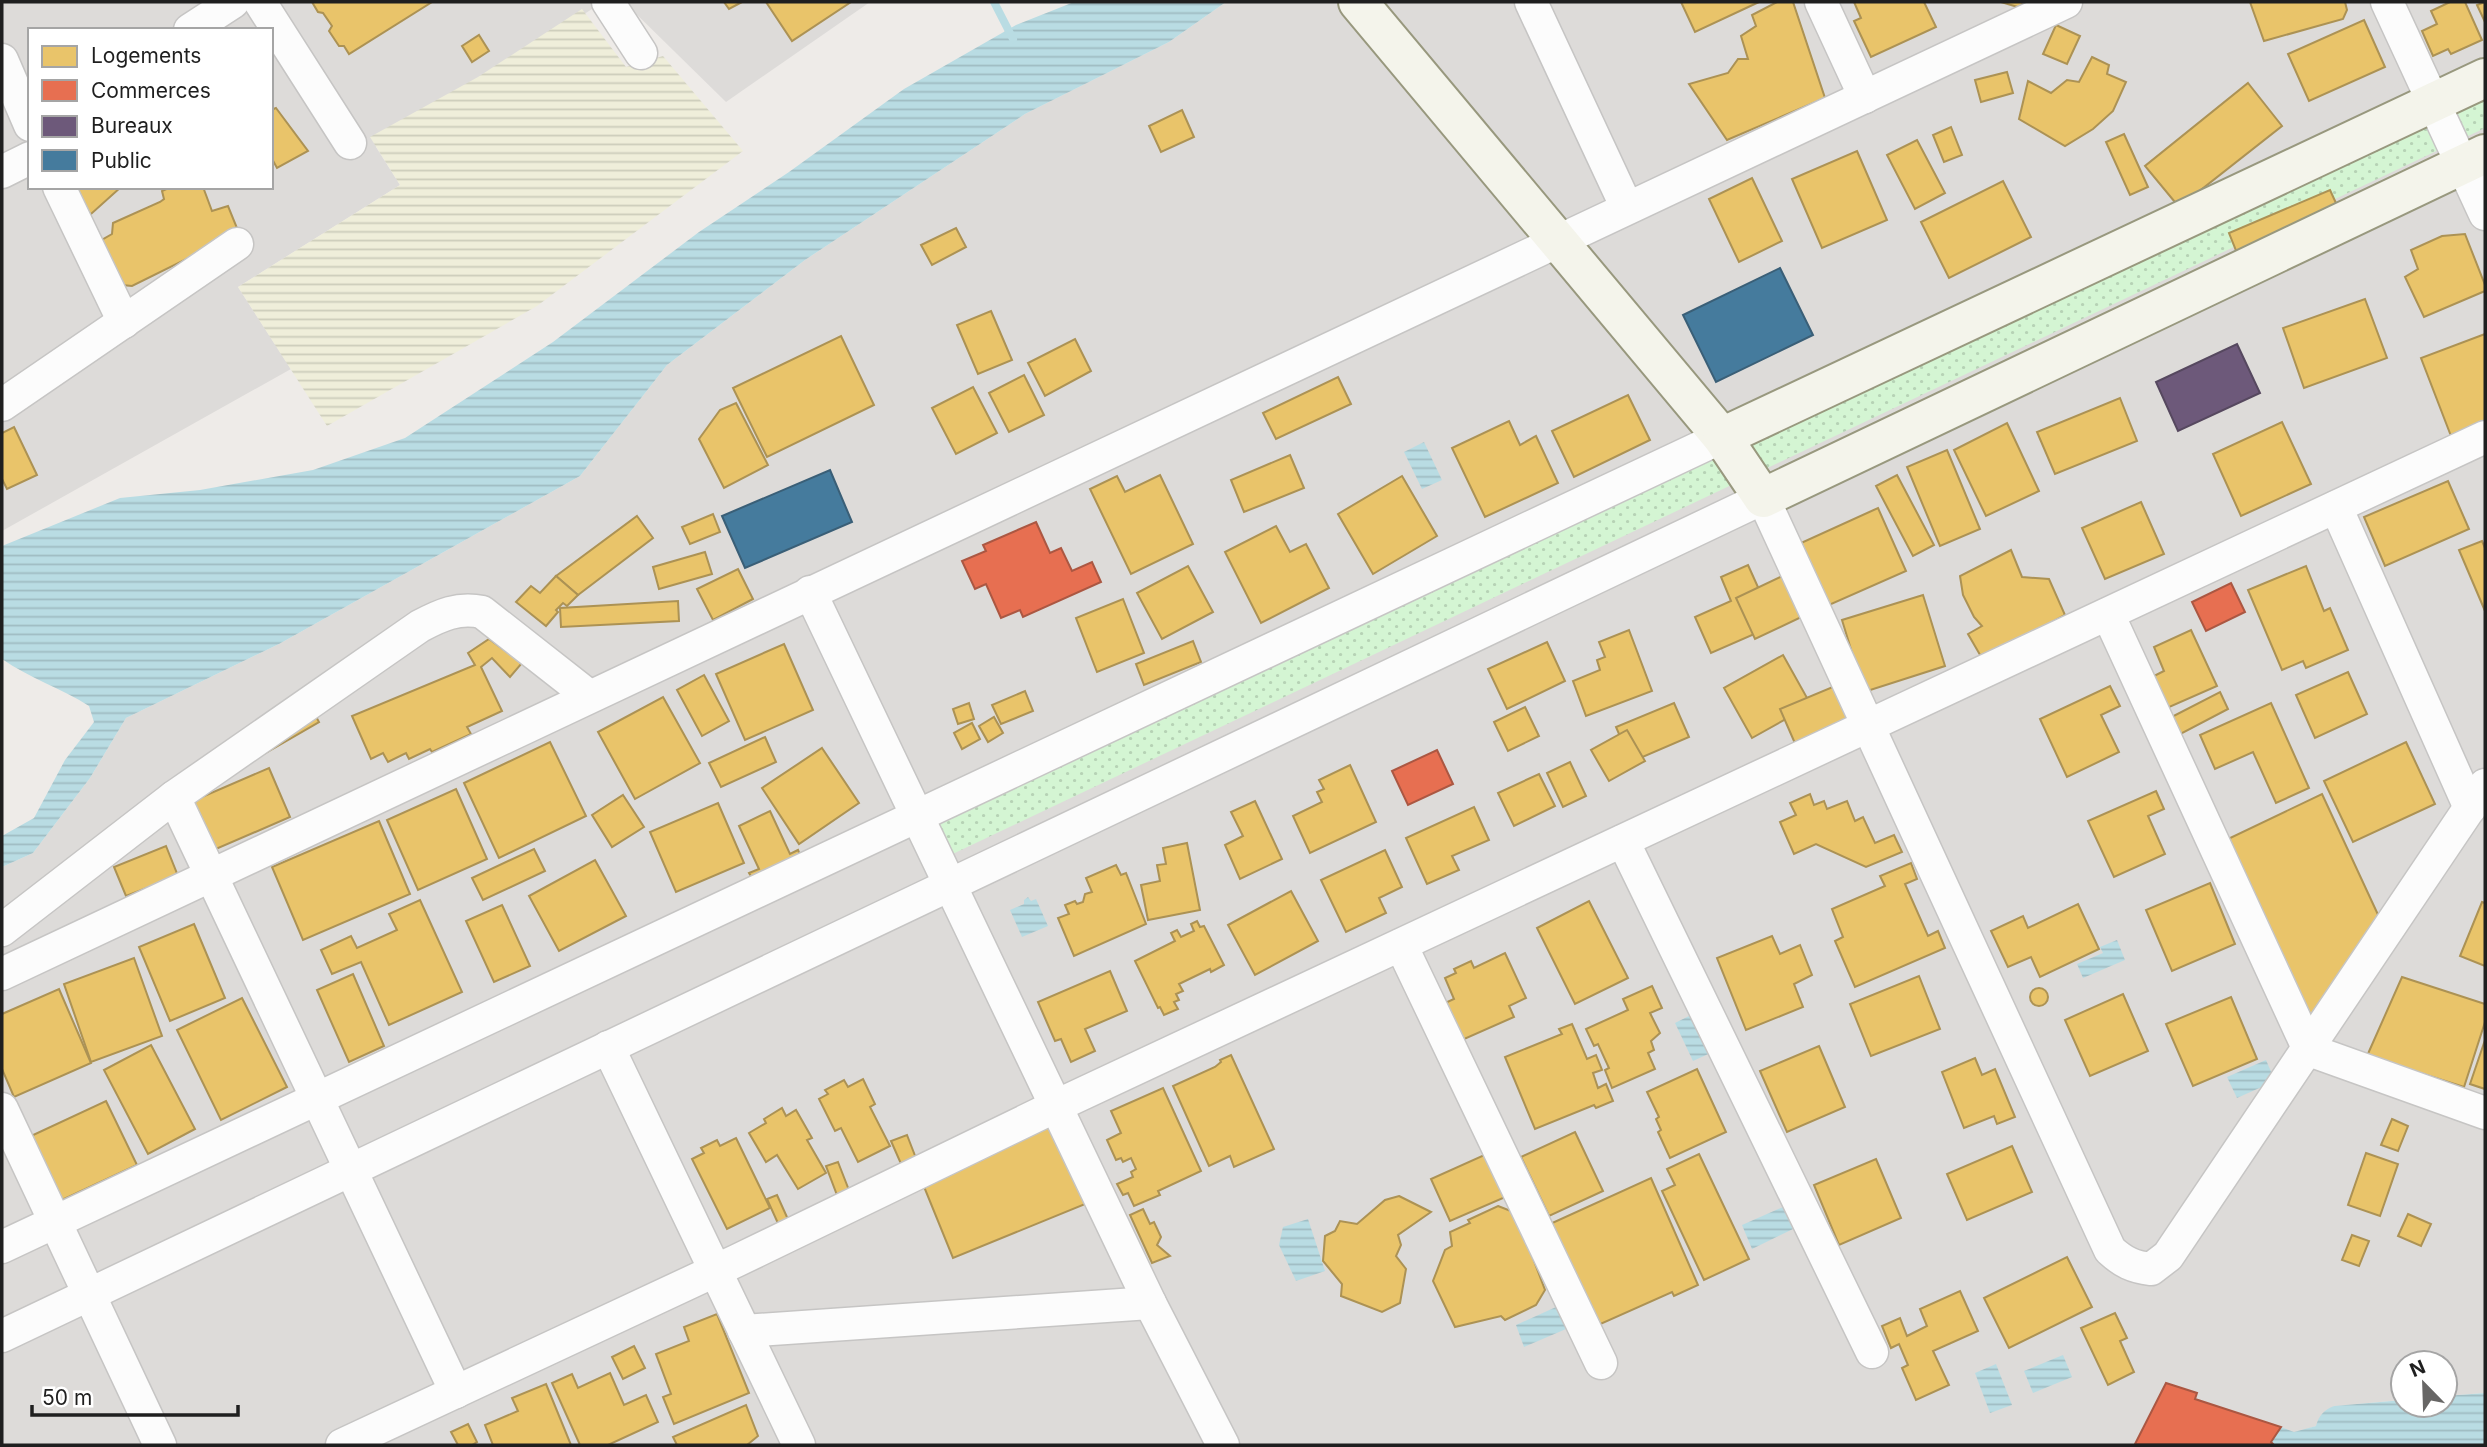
<svg xmlns="http://www.w3.org/2000/svg" width="2487" height="1447" font-family="Inter,sans-serif">
	<defs>
		<pattern id="farmland-rules" width="6" height="5" patternUnits="userSpaceOnUse" patternTransform="scale(1.75)"><rect width="6" height="5" fill="#efeeda"/><path d="M0 2.5h6" fill="none" stroke="#ccb"/></pattern>
		<pattern id="park-dots" width="8" height="8" patternUnits="userSpaceOnUse" patternTransform="scale(1.75)"><rect width="8" height="8" fill="#d4f5d3"/><path d="M2 2h.1M6 6h.1" fill="none" stroke="#b6d2b5" stroke-width="1.8" stroke-linecap="round"/></pattern>
		<pattern id="water-rules" width="6" height="5" patternUnits="userSpaceOnUse" patternTransform="scale(1.75)"><rect width="6" height="5" fill="#b9dce3"/><path d="M0 2.5h6" fill="none" stroke="#9fbcc2"/></pattern>
	</defs>
	<rect width="100%" height="100%" fill="#eeebe8"/>
	<g fill="#dddbd9" fill-rule="evenodd">
		<path d="M2,2H603L376,147L400,185L238,287L291,369L2,531ZM30,30H271V187H30Z"/>
		<path d="M624,2H870L726,102Z"/>
		<path d="M1226,2H2485V1393L2445,1396V1363H2403V1400L2334,1406L2316,1426L2271,1441L2274,1445H2V867L33,853L90,778L126,718L279,644L580,476L667,365L805,260L1025,114L1169,42Z"/>
	</g>
	<path fill="url(#farmland-rules)" d="M582,9L626,67L663,56L743,151L537,306L327,426L238,287L400,185L370,137L478,77Z"/>
	<path fill="url(#park-dots)" d="M2485,95V128L940,860L922,827Z"/>
	<g fill="url(#water-rules)">
		<path d="M1074,2H1226L1169,42L1025,114L805,260L667,365L580,476L279,644L126,718L90,778L33,853L2,867V836L34,818L65,760L94,722L89,706C61,688 29,678 2,659V546L120,498L200,490L313,470L405,438L553,342L699,232L789,172L904,89L1016,25Z"/>
		<path d="M1424,442L1442,480L1422,489L1404,452Z"/>
		<path d="M1028,897L1031,901L1036,899L1048,926L1022,937L1010,910L1024,904V900Z"/>
		<path d="M2117,940L2125,960L2083,978L2077,964L2103,953L2100,947Z"/>
		<path d="M1697,1012L1717,1050L1693,1061L1675,1023Z"/>
		<path d="M2266,1060L2275,1081L2237,1098L2227,1077Z"/>
		<path d="M1783,1207L1793,1229L1752,1249L1742,1225Z"/>
		<path d="M1308,1219L1325,1271L1296,1281L1279,1245L1283,1227Z"/>
		<path d="M1556,1307L1566,1329L1524,1347L1516,1325Z"/>
		<path d="M2063,1355L2072,1377L2033,1393L2024,1371Z"/>
		<path d="M1996,1364L2012,1405L1990,1413L1975,1373Z"/>
		<path d="M2485,1393V1445H2274L2271,1442L2281,1427L2294,1432L2316,1426C2319,1415 2324,1410 2334,1406L2403,1400V1405H2445V1396Z"/>
	</g>
	<g fill="#e9c46a" stroke="#ac9254" stroke-width="2">
		<path d="M312,2H432L349,54L344,46H339L329,31L332,26L323,13L318,12Z"/>
		<path d="M724,2H742L729,9Z"/>
		<path d="M766,2H851L792,41Z"/>
		<path d="M1681,2H1759L1695,32Z"/>
		<path d="M1777,2H1793L1825,98L1727,140L1689,84L1728,73L1738,59H1748L1741,36L1756,26L1752,15Z"/>
		<path d="M1854,2H1924L1936,27L1871,57L1854,21L1861,18Z"/>
		<path d="M2001,2H2023L2021,8Z"/>
		<path d="M2250,2H2345L2347,10L2343,19L2264,41Z"/>
		<path d="M2450,2H2465L2482,40L2451,54L2448,49L2433,56L2422,31L2437,24L2431,11Z"/>
		<path d="M2485,2V22L2477,5Z"/>
		<path d="M2364,20L2385,67L2309,101L2288,54Z"/>
		<path d="M2056,25L2080,36L2067,64L2043,54Z"/>
		<path d="M479,35L489,51L472,62L462,46Z"/>
		<path d="M2092,57L2109,65L2107,74L2126,82L2113,111L2093,129L2065,146L2019,119L2028,81L2051,93L2067,80L2079,82Z"/>
		<path d="M2007,72L2013,93L1981,102L1975,80Z"/>
		<path d="M2248,83L2282,126L2179,207L2145,166Z"/>
		<path d="M276,108L308,151L277,168L271,157V110Z"/>
		<path d="M1182,110L1194,137L1161,152L1149,126Z"/>
		<path d="M1951,127L1962,155L1944,162L1933,135Z"/>
		<path d="M2124,134L2148,187L2130,195L2106,142Z"/>
		<path d="M1917,140L1945,193L1915,209L1887,155Z"/>
		<path d="M1857,151L1887,220L1822,248L1792,179Z"/>
		<path d="M1752,178L1782,241L1739,262L1709,199Z"/>
		<path d="M2003,181L2031,237L1949,278L1921,222Z"/>
		<path d="M65,187H121L91,214L79,211Z"/>
		<path d="M171,187H203L212,211L228,206L239,233L132,286L122,285L100,241L112,234L113,223L160,202L164,199L162,191Z"/>
		<path d="M2330,190L2341,214L2239,258L2229,233Z"/>
		<path d="M956,228L966,247L932,265L921,245Z"/>
		<path d="M2465,234L2485,285V291L2424,317L2405,277L2418,269L2411,250L2442,236Z"/>
		<path d="M2365,299L2387,358L2304,388L2283,328Z"/>
		<path d="M991,311L1012,360L978,374L957,325Z"/>
		<path d="M2485,334V423L2451,436L2421,358Z"/>
		<path d="M841,336L874,405L767,457L733,388Z"/>
		<path d="M1075,339L1091,371L1045,396L1028,363Z"/>
		<path d="M1024,375L1044,415L1009,432L989,393Z"/>
		<path d="M1338,377L1351,404L1276,439L1263,413Z"/>
		<path d="M973,387L997,433L956,454L932,408Z"/>
		<path d="M1628,395L1650,440L1574,477L1552,431Z"/>
		<path d="M2120,398L2137,441L2055,474L2037,432Z"/>
		<path d="M736,403L768,465L724,488L699,439L720,410Z"/>
		<path d="M1509,421L1520,445L1536,436L1558,483L1485,517L1452,448Z"/>
		<path d="M2282,422L2311,484L2241,516L2213,454Z"/>
		<path d="M2007,423L2039,491L1986,516L1954,450Z"/>
		<path d="M14,427L37,475L7,489L2,479V433Z"/>
		<path d="M1947,450L1980,529L1940,546L1907,467Z"/>
		<path d="M1290,455L1304,488L1244,512L1231,480Z"/>
		<path d="M1160,475L1193,544L1131,574L1090,489L1117,476L1125,492Z"/>
		<path d="M1897,475L1934,545L1913,556L1876,486Z"/>
		<path d="M1402,476L1437,536L1373,574L1338,514Z"/>
		<path d="M2448,481L2469,529L2385,566L2364,517Z"/>
		<path d="M2141,502L2164,554L2105,579L2082,528Z"/>
		<path d="M1878,508L1906,571L1829,605L1801,543Z"/>
		<path d="M713,514L720,532L690,544L682,527Z"/>
		<path d="M637,516L653,538L578,595L556,576Z"/>
		<path d="M1276,526L1290,552L1306,544L1329,588L1261,623L1225,552Z"/>
		<path d="M2482,541L2485,548V611L2459,550Z"/>
		<path d="M2011,550L2022,577L2049,579L2065,615L1983,660L1968,634L1982,626L1974,617L1963,595L1960,576Z"/>
		<path d="M705,552L712,574L659,589L653,567Z"/>
		<path d="M1748,565L1775,625L1711,653L1695,617L1731,601L1721,577Z"/>
		<path d="M1188,566L1213,612L1162,639L1137,593Z"/>
		<path d="M2306,566L2324,611L2330,608L2348,650L2306,668L2303,661L2282,670L2248,590Z"/>
		<path d="M738,569L753,599L713,620L697,589Z"/>
		<path d="M1795,570L1814,611L1755,639L1736,598Z"/>
		<path d="M556,576L578,595L567,606L563,603L556,610L558,612L546,626L516,602L531,586L540,593Z"/>
		<path d="M1923,595L1945,666L1864,692L1842,620Z"/>
		<path d="M1123,599L1144,653L1097,672L1076,618Z"/>
		<path d="M678,601L679,621L561,627L560,608Z"/>
		<path d="M1629,630L1652,691L1586,716L1573,681L1600,670L1597,660L1605,657L1599,642Z"/>
		<path d="M2191,630L2217,686L2167,708L2152,677L2164,671L2154,647Z"/>
		<path d="M489,639L522,663L510,677L492,658L481,667L502,711L467,727L471,734L432,752L430,749L409,759L406,753L388,762L383,753L371,759L352,716L475,665L468,653Z"/>
		<path d="M1193,641L1201,662L1144,685L1136,664Z"/>
		<path d="M1547,642L1565,681L1507,709L1488,669Z"/>
		<path d="M784,644L813,710L745,740L716,674Z"/>
		<path d="M1783,655L1811,705L1752,738L1724,688Z"/>
		<path d="M2348,672L2367,714L2315,738L2296,695Z"/>
		<path d="M704,675L729,721L702,736L677,690Z"/>
		<path d="M1847,681L1870,736L1804,764L1780,709Z"/>
		<path d="M2110,686L2120,706L2101,715L2119,752L2067,777L2040,719Z"/>
		<path d="M1025,691L1033,711L1001,724L992,705Z"/>
		<path d="M2220,692L2228,709L2169,740L2160,723Z"/>
		<path d="M663,697L700,763L635,799L598,732Z"/>
		<path d="M969,703L974,719L958,724L953,709Z"/>
		<path d="M1674,703L1689,737L1631,762L1616,727Z"/>
		<path d="M2271,703L2309,788L2276,803L2253,752L2215,769L2200,735Z"/>
		<path d="M1525,707L1539,736L1508,751L1494,722Z"/>
		<path d="M313,711L319,722L264,754Z"/>
		<path d="M994,717L1003,733L988,742L979,726Z"/>
		<path d="M972,723L980,739L962,749L954,733Z"/>
		<path d="M1627,730L1645,761L1609,781L1591,750Z"/>
		<path d="M765,737L776,762L721,787L709,763Z"/>
		<path d="M550,742L586,816L499,858L464,783Z"/>
		<path d="M2406,742L2435,804L2353,842L2324,781Z"/>
		<path d="M822,748L859,803L799,844L762,788Z"/>
		<path d="M1570,762L1586,796L1563,807L1547,773Z"/>
		<path d="M1350,765L1376,822L1310,853L1293,816L1322,802L1317,792L1324,789L1319,780Z"/>
		<path d="M269,768L290,817L209,852L188,803Z"/>
		<path d="M1539,774L1555,806L1514,826L1498,793Z"/>
		<path d="M456,789L487,859L418,890L387,820Z"/>
		<path d="M2156,791L2164,809L2148,816L2165,854L2114,877L2088,821Z"/>
		<path d="M1810,794L1814,805L1824,801L1827,809L1847,801L1855,821L1863,817L1875,843L1894,835L1902,852L1866,867L1816,844L1794,854L1780,822L1796,815L1790,803Z"/>
		<path d="M2322,794L2380,919L2309,1027L2228,839Z"/>
		<path d="M623,795L644,827L612,847L592,815Z"/>
		<path d="M1255,801L1282,859L1240,879L1225,845L1243,836L1231,812Z"/>
		<path d="M718,803L744,863L676,892L650,832Z"/>
		<path d="M1474,807L1489,840L1452,856L1459,870L1427,884L1406,838Z"/>
		<path d="M770,811L790,854L798,850L800,855L752,878L749,873L759,869L739,826Z"/>
		<path d="M379,821L410,894L303,940L272,867Z"/>
		<path d="M1187,843L1200,910L1148,920L1141,885L1160,881L1157,865L1166,864L1163,848Z"/>
		<path d="M166,846L178,876L126,896L114,867Z"/>
		<path d="M534,849L545,871L483,900L472,878Z"/>
		<path d="M1385,850L1402,887L1379,898L1386,913L1346,932L1321,880Z"/>
		<path d="M595,860L626,916L559,951L529,896Z"/>
		<path d="M1911,863L1917,879L1905,884L1928,936L1938,931L1945,948L1855,987L1835,941L1843,937L1832,909L1885,886L1880,876Z"/>
		<path d="M1116,865L1121,875L1126,873L1146,924L1074,956L1058,918L1069,914L1065,905L1075,901L1077,904L1083,902L1085,894L1092,892L1086,878Z"/>
		<path d="M2210,883L2235,944L2172,971L2146,910Z"/>
		<path d="M1291,891L1318,941L1255,975L1228,925Z"/>
		<path d="M420,900L462,992L389,1025L361,962L332,974L321,950L351,936L357,948L397,930L389,914Z"/>
		<path d="M1589,901L1628,978L1575,1004L1537,928Z"/>
		<path d="M2482,902L2485,903V966L2460,956Z"/>
		<path d="M2078,904L2099,949L2040,977L2031,957L2008,967L1991,931L2023,916L2028,928Z"/>
		<path d="M502,905L530,966L494,982L466,921Z"/>
		<path d="M1197,921L1200,927L1204,926L1224,965L1211,972L1210,969L1179,984L1183,991L1176,994L1179,1000L1174,1002L1178,1009L1164,1015L1160,1007L1158,1008L1135,961L1175,941L1171,933L1177,930L1181,937L1194,931L1191,924Z"/>
		<path d="M194,924L225,998L170,1021L139,947Z"/>
		<path d="M1772,936L1780,954L1800,945L1812,975L1794,984L1803,1007L1746,1030L1717,958Z"/>
		<path d="M1505,953L1526,998L1509,1006L1514,1017L1462,1040L1445,1003L1454,999L1445,978L1456,973L1454,969L1471,961L1474,968Z"/>
		<path d="M134,958L162,1036L91,1062L64,984Z"/>
		<path d="M1110,971L1127,1011L1085,1029L1095,1051L1071,1062L1061,1039L1055,1041L1038,1002Z"/>
		<path d="M353,974L384,1046L349,1062L317,990Z"/>
		<path d="M1919,976L1940,1029L1871,1056L1850,1004Z"/>
		<path d="M2402,977L2485,1004V1022L2464,1087L2367,1056Z"/>
		<path d="M1652,986L1662,1008L1650,1013L1660,1033L1651,1041L1654,1050L1648,1053L1655,1069L1612,1088L1605,1070L1609,1068L1598,1044L1594,1046L1586,1029L1628,1010L1623,999Z"/>
		<circle cx="2039" cy="997" r="9"/>
		<path d="M59,989L91,1063L14,1097L2,1069V1014Z"/>
		<path d="M2123,994L2148,1051L2090,1076L2065,1020Z"/>
		<path d="M2231,997L2257,1059L2193,1086L2166,1024Z"/>
		<path d="M242,998L287,1087L221,1120L177,1030Z"/>
		<path d="M1572,1024L1587,1059L1596,1055L1602,1070L1593,1073L1598,1088L1606,1084L1613,1101L1596,1108L1594,1105L1535,1129L1505,1057L1562,1034L1559,1029Z"/>
		<path d="M2485,1040V1089L2470,1084Z"/>
		<path d="M151,1045L195,1129L148,1154L104,1070Z"/>
		<path d="M1819,1046L1845,1107L1787,1132L1760,1071Z"/>
		<path d="M1231,1055L1274,1149L1234,1167L1230,1156L1209,1166L1173,1086L1215,1067L1221,1062L1220,1060Z"/>
		<path d="M1975,1058L1982,1075L1995,1069L2015,1117L1997,1124L1994,1116L1964,1128L1942,1072Z"/>
		<path d="M1697,1069L1726,1132L1670,1158L1658,1132L1661,1130L1656,1119L1659,1117L1647,1092Z"/>
		<path d="M863,1079L875,1104L870,1107L890,1146L858,1162L841,1128L835,1131L819,1099L828,1094L825,1090L844,1080L848,1087Z"/>
		<path d="M1163,1088L1201,1171L1158,1191L1160,1195L1134,1206L1128,1193L1123,1195L1117,1184L1133,1177L1131,1172L1136,1169L1131,1158L1123,1162L1121,1158L1116,1160L1107,1140L1121,1133L1111,1111Z"/>
		<path d="M106,1101L137,1165L62,1200L31,1136Z"/>
		<path d="M782,1108L786,1116L796,1110L812,1138L807,1140L826,1173L798,1189L777,1155L766,1162L749,1133L766,1123L764,1119Z"/>
		<path d="M1058,1109L1095,1200L953,1258L916,1167Z"/>
		<path d="M2392,1119L2408,1126L2398,1151L2381,1145Z"/>
		<path d="M1575,1132L1603,1191L1549,1216L1521,1157Z"/>
		<path d="M907,1135L919,1166L905,1173L891,1141Z"/>
		<path d="M736,1138L770,1208L727,1229L692,1159L704,1153L701,1148L717,1140L720,1146Z"/>
		<path d="M2012,1146L2032,1192L1967,1220L1947,1174Z"/>
		<path d="M1491,1152L1510,1195L1450,1221L1431,1179Z"/>
		<path d="M2366,1153L2398,1164L2380,1216L2348,1205Z"/>
		<path d="M1699,1154L1749,1259L1704,1280L1662,1191L1675,1185L1667,1169Z"/>
		<path d="M1876,1159L1901,1218L1839,1245L1814,1185Z"/>
		<path d="M838,1162L852,1198L840,1203L826,1166Z"/>
		<path d="M1651,1178L1698,1285L1674,1296L1672,1292L1596,1326L1550,1224Z"/>
		<path d="M777,1195L791,1226L781,1230L767,1199Z"/>
		<path d="M1399,1196L1431,1212L1398,1235L1401,1245L1396,1256L1406,1269L1400,1303L1382,1312L1341,1296L1342,1284L1323,1261L1325,1236L1335,1231L1340,1221L1357,1224L1385,1200Z"/>
		<path d="M1498,1206L1516,1213L1545,1290L1536,1305L1505,1320L1501,1316L1455,1327L1433,1281L1445,1250L1452,1246L1450,1232L1470,1223L1468,1220Z"/>
		<path d="M1143,1209L1150,1224L1154,1222L1161,1237L1157,1245L1170,1256L1152,1263L1130,1215Z"/>
		<path d="M2408,1214L2431,1224L2421,1246L2398,1236Z"/>
		<path d="M2352,1235L2369,1241L2359,1266L2342,1260Z"/>
		<path d="M2067,1257L2092,1307L2009,1348L1984,1298Z"/>
		<path d="M1960,1291L1978,1331L1933,1351L1949,1385L1916,1400L1902,1368L1908,1365L1899,1344L1891,1348L1882,1326L1900,1318L1907,1336L1927,1326L1920,1309Z"/>
		<path d="M2115,1313L2127,1338L2120,1341L2134,1372L2108,1385L2081,1328Z"/>
		<path d="M717,1314L749,1393L674,1424L663,1397L671,1394L656,1354L689,1341L684,1327Z"/>
		<path d="M634,1346L645,1368L623,1379L612,1357Z"/>
		<path d="M610,1373L624,1405L646,1395L658,1422L608,1445H580L552,1383L572,1374L578,1388Z"/>
		<path d="M546,1384L571,1445H493L485,1425L518,1411L512,1398Z"/>
		<path d="M746,1405L758,1436L747,1445H677L673,1437Z"/>
		<path d="M468,1424L477,1442L472,1445H458L451,1432Z"/>
	</g>
	<g fill="#e76f51" stroke="#ab5742" stroke-width="2">
		<path d="M1036,522L1050,553L1061,548L1072,571L1092,562L1101,582L1023,617L1020,610L1001,618L986,584L975,589L962,561L986,551L983,545Z"/>
		<path d="M2231,583L2245,612L2206,631L2192,602Z"/>
		<path d="M1437,750L1453,784L1408,805L1392,771Z"/>
		<path d="M2166,1383L2197,1393L2195,1399L2281,1427L2271,1442L2274,1445L2135,1444Z"/>
	</g>
	<path fill="#6d597a" stroke="#56485f" stroke-width="2" d="M2237,344L2260,393L2178,431L2156,382Z"/>
	<g fill="#457b9d" stroke="#3a5f77" stroke-width="2">
		<path d="M1780,268L1813,335L1716,382L1683,315Z"/>
		<path d="M830,470L852,522L745,568L722,516Z"/>
	</g>
	<g fill="none" stroke-linecap="round" stroke-linejoin="round">
		<path stroke="#b9dce3" stroke-width="8" d="M994,2L1013,39"/>
		<g stroke="#c6c5c4" stroke-width="35">
			<g id="street">
				<path d="M260,2L350,143"/>
				<path d="M608,2L641,53"/>
				<path d="M1531,2L1627,208"/>
				<path d="M1821,2L1865,97"/>
				<path d="M2387,2L2485,214"/>
				<path d="M190,30L233,2"/>
				<path d="M2,60L30,125"/>
				<path d="M2,172L30,158"/>
				<path d="M59,187L124,322"/>
				<path d="M2,405L237,244"/>
				<path d="M2336,507L2470,808"/>
				<path d="M810,592L1150,1303L1223,1445"/>
				<path d="M2108,614L2309,1050L2485,1113"/>
				<path d="M174,797L456,1392"/>
				<path d="M1623,841L1872,1352"/>
				<path d="M2,930L174,797L420,626C441,615 458,607 482,612L589,696"/>
				<path d="M1401,945L1601,1363"/>
				<path d="M2,974L2066,2"/>
				<path d="M608,1047L799,1445"/>
				<path d="M2,1109L160,1445"/>
				<path d="M2,1247L1722,437"/>
				<path d="M744,1331L1150,1303"/>
				<path d="M2,1336L1763,498L2110,1250C2123,1262 2133,1267 2151,1269L2168,1256L2485,785"/>
				<path d="M342,1445L736,1261L1056,1106L2485,437"/>
			</g>
		</g>
		<g stroke="#98987e" stroke-width="42">
			<g id="secondary">
				<path d="M1358,2L1722,437L1763,498L2485,154"/>
				<path d="M1722,437L2485,78"/>
			</g>
		</g>
		<use href="#street" stroke="#fcfcfc" stroke-width="32"/>
		<use href="#secondary" stroke="#f4f4eb" stroke-width="38"/>
	</g>
	<rect width="2487" height="1447" fill="none" stroke="#1f1f1f" stroke-width="7"/>
	<rect x="28" y="28" width="245" height="161" fill="#ffffff" stroke="#a5a5a5" stroke-width="2"/>
	<rect x="42" y="46" width="35" height="21" fill="#e9c46a" stroke="#a5a5a5" stroke-width="2"/>
	<text x="91" y="63" font-size="21" fill="#1f1f1f">Logements</text>
	<rect x="42" y="80" width="35" height="21" fill="#e76f51" stroke="#a5a5a5" stroke-width="2"/>
	<text x="91" y="98" font-size="21" fill="#1f1f1f">Commerces</text>
	<rect x="42" y="116" width="35" height="21" fill="#6d597a" stroke="#a5a5a5" stroke-width="2"/>
	<text x="91" y="133" font-size="21" fill="#1f1f1f">Bureaux</text>
	<rect x="42" y="150" width="35" height="21" fill="#457b9d" stroke="#a5a5a5" stroke-width="2"/>
	<text x="91" y="168" font-size="21" fill="#1f1f1f">Public</text>
	<g transform="translate(2424 1384) rotate(337)"><circle r="33" fill="#ffffff" stroke="#a5a5a5" stroke-width="2"/>
	<path d="M0-5L12 26L0 18L-12 26Z" fill="#676665"/>
	<text y="-10" font-size="19" font-weight="bold" text-anchor="middle" fill="#1f1f1f">N</text>
	</g>
	<path d="M32 1405v10h206v-10" fill="none" stroke="#1f1f1f" stroke-width="3.5"/>
	<text x="42" y="1405" font-size="21" fill="#1f1f1f" stroke="#ffffff" stroke-width="5" paint-order="stroke">50 m</text>
</svg>
